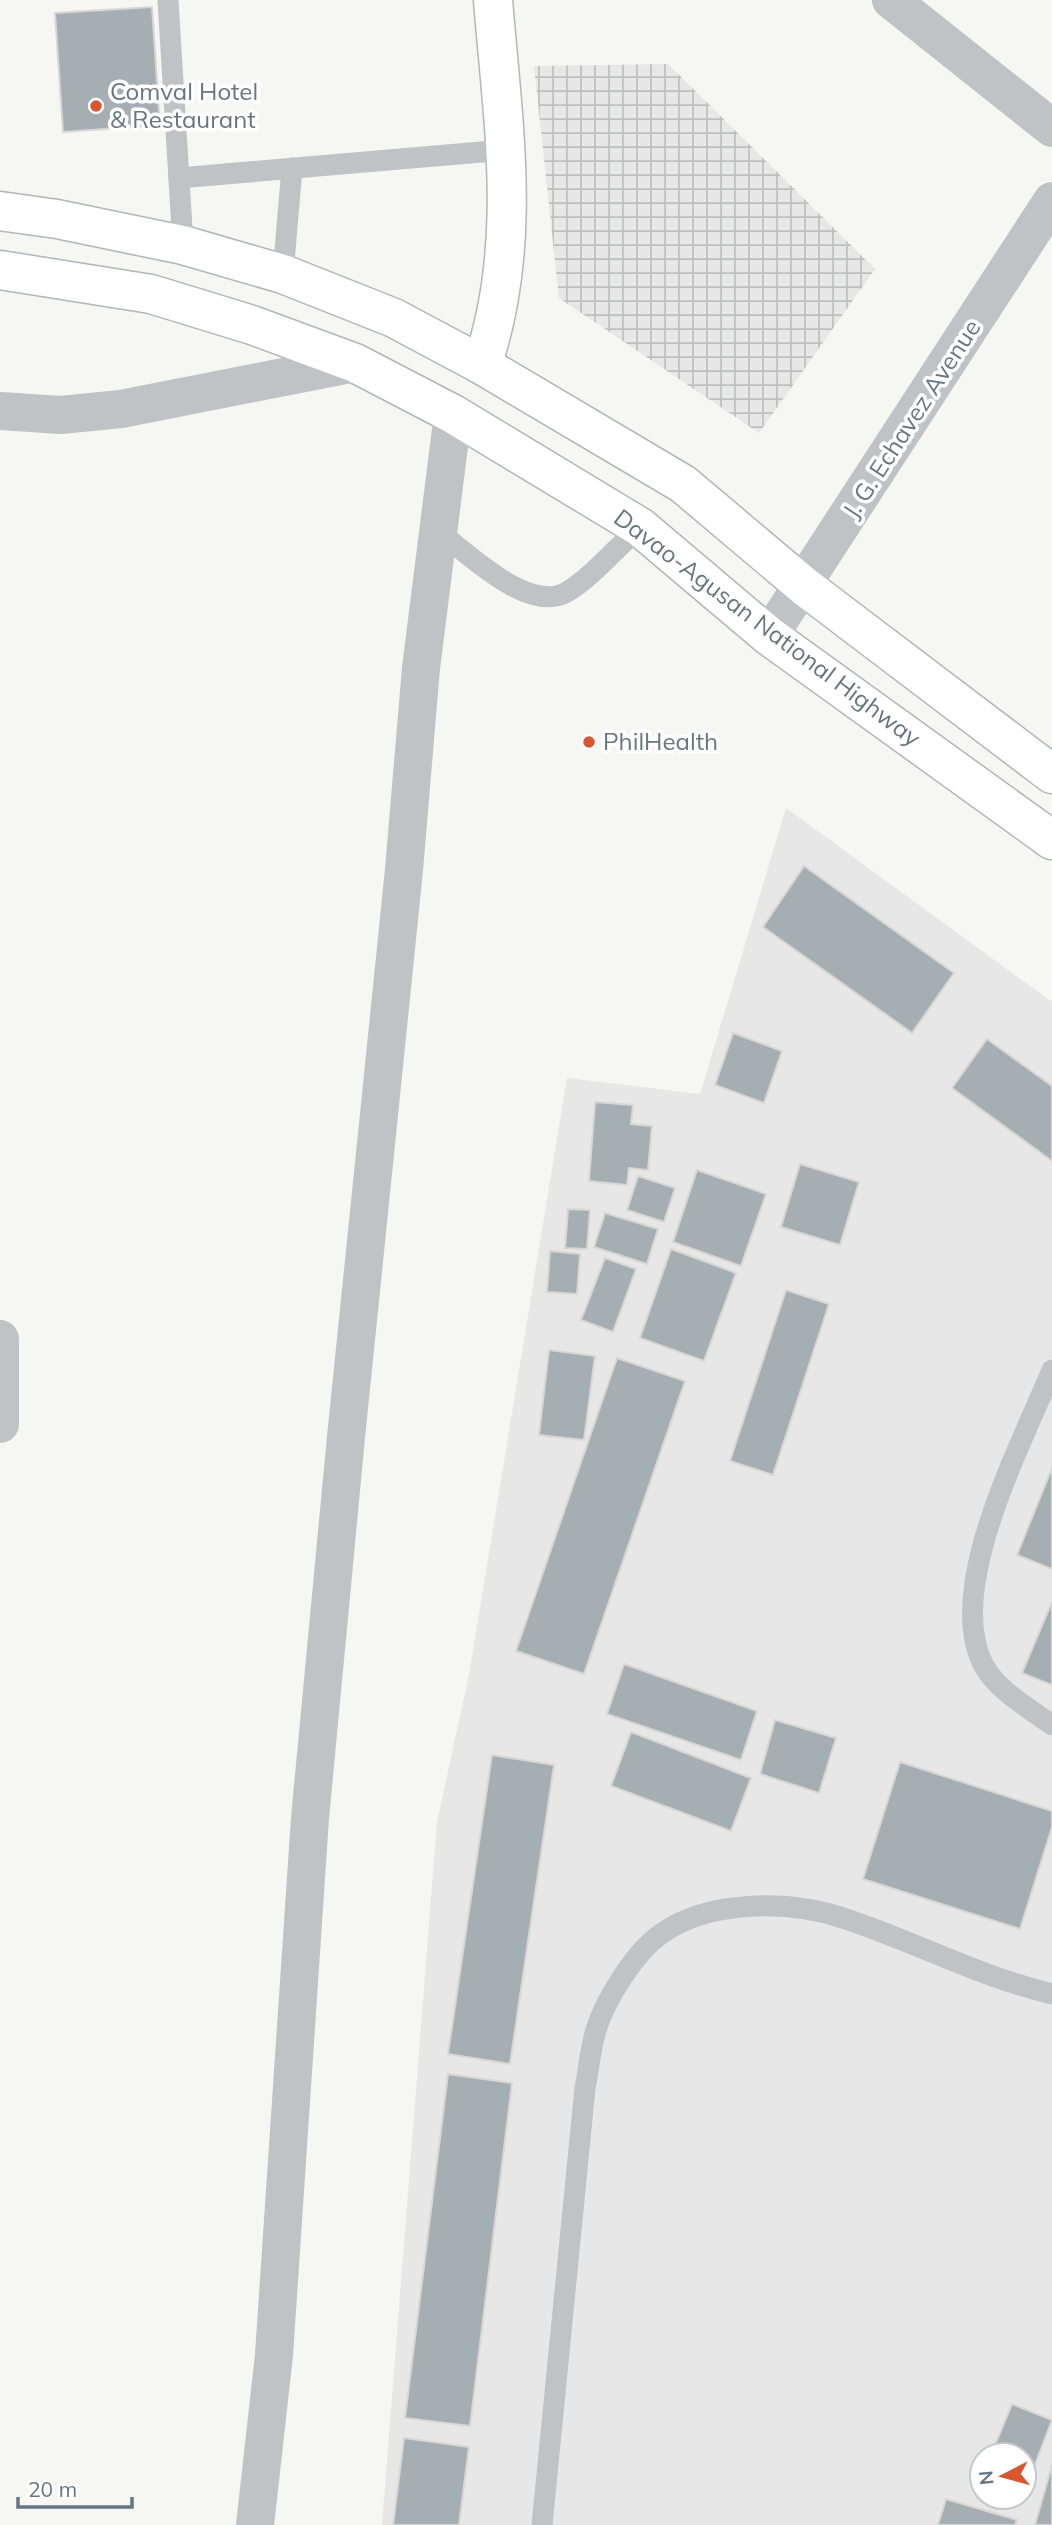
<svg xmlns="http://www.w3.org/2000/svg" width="1052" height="2525" font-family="Mulish,sans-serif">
	<defs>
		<pattern id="industrial-grid" width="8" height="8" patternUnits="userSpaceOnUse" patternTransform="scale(1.75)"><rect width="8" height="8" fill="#e6e7e6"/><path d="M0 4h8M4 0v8" fill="none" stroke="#bec0c0"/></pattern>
	</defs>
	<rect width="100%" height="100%" fill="#f6f6f2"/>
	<path fill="#e6e7e6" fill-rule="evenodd" d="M786,808L1052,1002V2525H382L437,1822L469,1675L567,1078L700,1094ZM982,2455H1024V2497H982Z"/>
	<path fill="url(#industrial-grid)" d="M668,64L875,269L759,433L559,298L534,66Z"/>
	<g fill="#a5aeb3" stroke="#d7d7d5" stroke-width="2">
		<path d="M152,7L160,125L63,132L55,13Z"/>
		<path d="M804,866L954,973L912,1033L763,927Z"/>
		<path d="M733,1033L782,1051L764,1103L715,1085Z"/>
		<path d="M987,1039L1052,1086V1161L952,1088Z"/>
		<path d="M595,1102L633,1105L631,1124L652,1126L648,1170L629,1168L627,1185L589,1181Z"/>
		<path d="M800,1164L859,1182L840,1245L781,1227Z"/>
		<path d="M697,1170L766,1194L741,1266L673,1242Z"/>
		<path d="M638,1176L675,1188L664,1222L627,1210Z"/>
		<path d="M568,1209L590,1210L587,1249L565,1248Z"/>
		<path d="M605,1213L658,1229L647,1264L594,1247Z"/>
		<path d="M671,1249L736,1273L704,1361L640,1338Z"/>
		<path d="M550,1251L580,1254L577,1294L547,1292Z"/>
		<path d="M605,1258L636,1269L613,1332L581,1320Z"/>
		<path d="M786,1290L829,1304L773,1475L730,1461Z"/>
		<path d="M549,1350L595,1356L584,1440L539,1435Z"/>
		<path d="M617,1358L685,1381L584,1674L516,1651Z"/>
		<path d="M1052,1468V1569L1017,1555Z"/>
		<path d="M1052,1602V1685L1022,1673Z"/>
		<path d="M624,1664L757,1711L741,1760L607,1714Z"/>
		<path d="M775,1720L836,1738L819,1793L760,1774Z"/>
		<path d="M631,1732L751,1778L731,1831L611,1786Z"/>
		<path d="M492,1755L554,1765L510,2064L448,2054Z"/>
		<path d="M900,1762L1052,1811V1827L1020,1929L863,1879Z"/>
		<path d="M448,2074L512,2083L470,2426L405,2418Z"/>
		<path d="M1012,2404L1052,2420L1026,2488L1024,2455H991Z"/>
		<path d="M404,2438L469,2447L459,2525H393Z"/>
		<path d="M1052,2465V2525H1035Z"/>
		<path d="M946,2499L1017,2520L1015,2525H938Z"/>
	</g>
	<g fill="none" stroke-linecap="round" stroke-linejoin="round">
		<g stroke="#b2b7ba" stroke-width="41">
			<path id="primary" d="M482,365C523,245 503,124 493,0"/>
		</g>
		<g stroke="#b2b6b9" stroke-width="41">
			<g id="highway">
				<path d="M0,211L57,219L183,245L283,274L394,318L482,365L683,484L804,586L1052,774"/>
				<path d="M0,270L151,294L252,325L355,363L453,414L640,527L769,636L1052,840"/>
			</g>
		</g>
		<g stroke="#bfc3c6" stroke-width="21">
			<path d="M168,0L183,245"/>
			<path d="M179,178L505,150"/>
			<path d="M283,274L292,168"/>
			<path d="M440,533C470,555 529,614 567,592C591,578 618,546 640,527"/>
			<path d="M1052,1370C1022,1444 943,1590 984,1666C998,1691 1029,1708 1052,1725"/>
			<path d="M542,2525L585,2088C589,2069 590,2049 596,2030C605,2000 635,1952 661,1934C710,1899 791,1900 846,1919C915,1942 981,1977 1052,1994"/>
		</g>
		<g stroke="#bfc3c6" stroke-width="38">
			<path d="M891,0L1052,128"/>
			<path d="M0,411L61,415L121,409L355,363"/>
			<path d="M769,636L1052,201"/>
			<path d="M0,1339V1424"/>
			<path d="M255,2525L274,2355L310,1818L346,1437L404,870L421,668L453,414"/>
		</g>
		<use href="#primary" stroke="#fff" stroke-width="38"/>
		<use href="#highway" stroke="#fff" stroke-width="38"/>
	</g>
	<g fill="#d85730" stroke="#fff" stroke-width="2.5">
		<circle cx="96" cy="106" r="7"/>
		<circle cx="589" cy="742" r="7"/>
	</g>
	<g text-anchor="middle" stroke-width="7" stroke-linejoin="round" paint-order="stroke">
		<g font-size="24" fill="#667682" stroke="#fff" text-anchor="start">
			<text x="110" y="100">Comval Hotel<tspan x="110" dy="28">&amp; Restaurant</tspan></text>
			<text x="603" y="750">PhilHealth</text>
		</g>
		<g font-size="24" fill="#667682" stroke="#fff">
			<text transform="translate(912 419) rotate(-57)" y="8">J. G. Echavez Avenue</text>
			<text transform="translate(767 628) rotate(37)" y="8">Davao-Agusan National Highway</text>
		</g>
	</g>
	<g transform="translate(1003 2476) rotate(264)"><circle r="33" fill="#ffffff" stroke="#c2c8cd" stroke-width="2"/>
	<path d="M0-5L12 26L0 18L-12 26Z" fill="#d85730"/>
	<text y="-10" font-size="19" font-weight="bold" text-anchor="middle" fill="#667682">N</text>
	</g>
	<path d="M18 2497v10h114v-10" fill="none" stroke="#667682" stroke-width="3.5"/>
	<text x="28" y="2497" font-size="21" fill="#667682" stroke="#ffffff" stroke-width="5" paint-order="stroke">20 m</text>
</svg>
